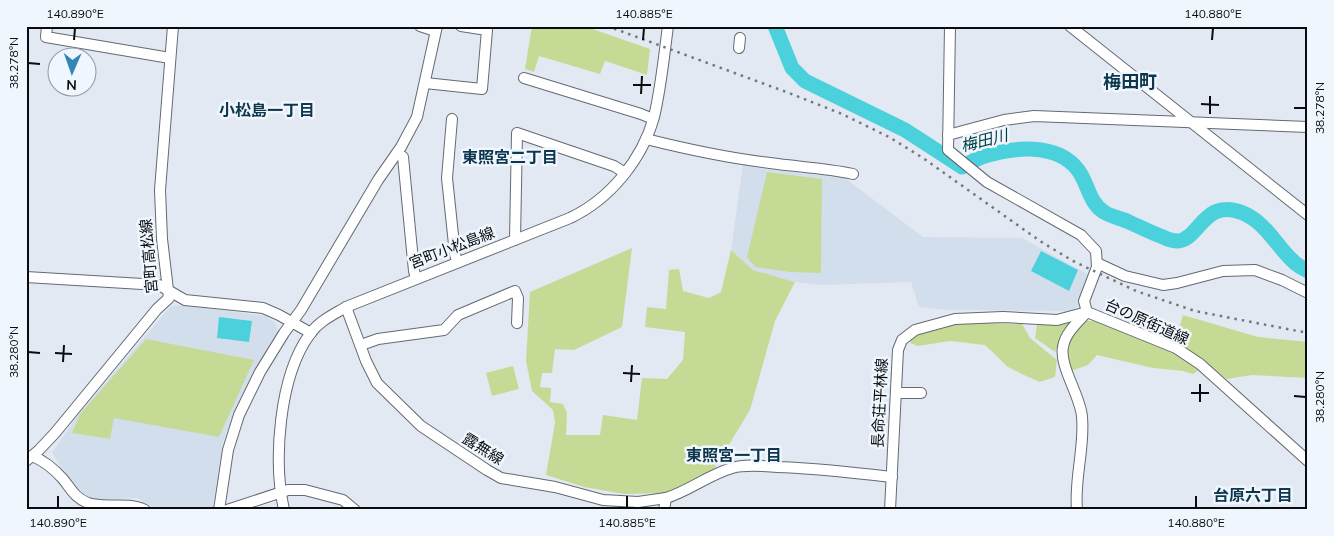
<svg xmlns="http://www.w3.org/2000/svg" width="1334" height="536" font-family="Mulish,'Noto Sans JP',sans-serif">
	<rect width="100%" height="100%" fill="#e2e9f2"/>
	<g fill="#d3deed">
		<path d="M743,165L770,170L845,178L923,237L1022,238L1089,275L1078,307L1068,311L948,310L919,307L911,282L822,285L795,282L753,270L731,250Z"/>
		<path d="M185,305L265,316L275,322L279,335L258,364L241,399L223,441L212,510H157L137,498L93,500L71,483L52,453L77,416L171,306Z"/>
	</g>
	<g fill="#c5db95">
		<path d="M532,26H584L650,49L647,75L605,61L600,74L539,56L534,72L525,69Z"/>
		<path d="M767,172L822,179L821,273L790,272L755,267L747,257Z"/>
		<path d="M632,248L622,327L574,350L555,349L552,373H542L540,387L551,388L550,402L563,404L567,413L566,435H600L603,415L637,420L642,378L667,379L683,360L685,332L645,327L647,307L666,309L669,270L679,269L683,291L709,298L721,292L731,250L753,270L795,282L775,321L750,410L713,471L669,493L624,494L584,487L546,475L555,423L553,410L532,391L526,361L530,292Z"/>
		<path d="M1183,315L1258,337L1308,342V378L1252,375L1227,379L1175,341Z"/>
		<path d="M1083,321H1094L1171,350L1199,370L1193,374L1183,371L1153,368L1097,355L1088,365L1071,371C1063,344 1066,342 1083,321Z"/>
		<path d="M957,322L1022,324L1030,338L1057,360L1055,377L1040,382L1026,376L1008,367L985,345L950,341L918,346L910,343L912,337L929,329Z"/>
		<path d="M1069,323L1055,352L1035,338L1037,325Z"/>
		<path d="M146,339L254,360L219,437L114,418L110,439L72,433L80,414Z"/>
		<path d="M513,366L519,389L492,396L486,373Z"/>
	</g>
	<g fill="#4bd1db">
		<path d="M1041,251L1078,270L1069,291L1031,271Z"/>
		<path d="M219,317L252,321L249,342L217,338Z"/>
	</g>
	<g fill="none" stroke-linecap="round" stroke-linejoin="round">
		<path stroke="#4bd1db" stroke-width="15" d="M775,26L792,68L805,81L905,130L962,167C969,164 975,159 982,157C1012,147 1057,142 1078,170C1088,183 1089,203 1104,212C1111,217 1121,218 1129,222C1140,227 1152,233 1163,237C1167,239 1174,241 1178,241C1200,239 1204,197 1243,213C1266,223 1275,244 1292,260C1296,265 1302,268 1308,271"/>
		<g stroke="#646a72" stroke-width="12">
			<g id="minor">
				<path d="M47,26L46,37L170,58"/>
				<path d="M420,26L435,31"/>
				<path d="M950,26L948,150L987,182L1081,235L1096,251L1097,267L1084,301L1087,312L1176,348L1200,364L1308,461"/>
				<path d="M1070,26L1308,215"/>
				<path d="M739,48L740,38"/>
				<path d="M524,78L641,114L653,119"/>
				<path d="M425,83L482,89L487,30L461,26"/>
				<path d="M452,119L447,178L455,254L457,262"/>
				<path d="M948,135L1004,120L1034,116L1308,127"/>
				<path d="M646,139C686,149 728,158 770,163C798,167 825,168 853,174"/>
				<path d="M397,153L403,157L414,271L416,278"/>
				<path d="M515,240L517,133L614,166L625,173"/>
				<path d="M1097,263L1125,276L1163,285L1177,283L1223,271L1255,270L1282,280L1308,293"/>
				<path d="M26,277L159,285L185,300L263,308L279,315L311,333"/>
				<path d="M346,307L366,361L377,383L421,426L487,470L501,478L555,487L603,500L638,502L666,498L664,510"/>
				<path d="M361,345L378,339L444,330L458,315L515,291L518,298L517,323"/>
				<path d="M896,393H921"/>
				<path d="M32,456C45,461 54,469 63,479C71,489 75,498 88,503C105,509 127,501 145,510"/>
				<path d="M26,461L39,450L55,433L157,309L169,298L162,239L160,190L173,26"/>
				<path d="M666,498C689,491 708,475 732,468C746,464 762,466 777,467C816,468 854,473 892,477"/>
				<path d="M219,510L228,450L239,415L260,372L284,333L301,310L378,180L401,147L417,117L437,26"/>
				<path d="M227,510L288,490H305L343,500L355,510"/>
				<path d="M284,510C273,460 279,376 310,334C319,321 333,315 346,307L570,218C610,199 642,160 654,117C661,88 664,56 668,26"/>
				<path d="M890,510L898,350L902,340L915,330L955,319L1003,317L1057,320L1087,312"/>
				<path d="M1077,510C1074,478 1085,448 1082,417C1081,397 1059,366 1063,347C1065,333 1078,322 1087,312"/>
			</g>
		</g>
		<use href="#minor" stroke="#fff" stroke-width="10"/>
		<path stroke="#73787e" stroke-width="2.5" stroke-dasharray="2.5 5" stroke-linecap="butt" d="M607,26L789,93L842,114L889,137L923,158L1040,241L1073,261L1136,291L1195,311L1308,333"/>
	</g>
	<path fill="none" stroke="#0a0c0f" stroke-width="2" d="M74,40L75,28M643,40L644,28M1212,40L1213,28M28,63L40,64M633,85H651M641,94L642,76M1201,104L1219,105M1294,108H1306M1210,114V96M28,352L40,353M55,353L72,354M63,362L64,345M623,373L640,374M631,382L632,365M1191,393H1209M1294,396L1306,397M1200,402V384M58,508V496M627,508V496M1196,508V496"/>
	<g text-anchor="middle" stroke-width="5" stroke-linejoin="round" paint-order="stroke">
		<g font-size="15" fill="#0a0c0f" stroke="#f0f6fd">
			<text transform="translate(452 248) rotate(-21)" y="5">宮町小松島線</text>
			<text transform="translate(149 256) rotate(-95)" y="5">宮町高松線</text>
			<text transform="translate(1147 322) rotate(24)" y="5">台の原街道線</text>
			<text transform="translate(880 403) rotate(-87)" y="5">長命荘平林線</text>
			<text transform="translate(483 449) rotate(32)" y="5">露無線</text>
		</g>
		<g font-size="16" font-weight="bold" fill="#0e374e" stroke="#f0f6fd">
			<text x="267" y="116">小松島一丁目</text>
			<text x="510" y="163">東照宮二丁目</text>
			<text x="734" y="461">東照宮一丁目</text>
			<text x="1253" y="501">台原六丁目</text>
		</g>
		<g font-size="16" font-style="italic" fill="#003f43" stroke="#f0f6fd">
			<text transform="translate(984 140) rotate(-14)" y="6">梅田川</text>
		</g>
		<g font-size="18" font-weight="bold" fill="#0e374e" stroke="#f0f6fd">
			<text x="1130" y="88">梅田町</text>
		</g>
	</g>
	<rect width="1334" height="536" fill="none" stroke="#f0f6fd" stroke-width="55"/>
	<g transform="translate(72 72) rotate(182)"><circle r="24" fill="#f0f6fd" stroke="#94989e"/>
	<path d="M0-4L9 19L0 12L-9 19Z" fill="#3186b5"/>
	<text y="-8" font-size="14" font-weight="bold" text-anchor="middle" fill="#0a0c0f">N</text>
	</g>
	<rect x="28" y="28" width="1278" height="480" fill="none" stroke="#0a0c0f" stroke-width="2"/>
	<g font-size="12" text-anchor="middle" fill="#0a0c0f">
		<text x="75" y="18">140.890°E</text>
		<text x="644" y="18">140.885°E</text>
		<text x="1213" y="18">140.880°E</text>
		<text transform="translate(14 63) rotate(-90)" y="4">38.278°N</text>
		<text transform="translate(1320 108) rotate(-90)" y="4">38.278°N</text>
		<text transform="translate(14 352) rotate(-90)" y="4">38.280°N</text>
		<text transform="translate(1320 397) rotate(-90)" y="4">38.280°N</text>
		<text x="58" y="527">140.890°E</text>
		<text x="627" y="527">140.885°E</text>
		<text x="1196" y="527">140.880°E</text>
	</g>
</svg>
